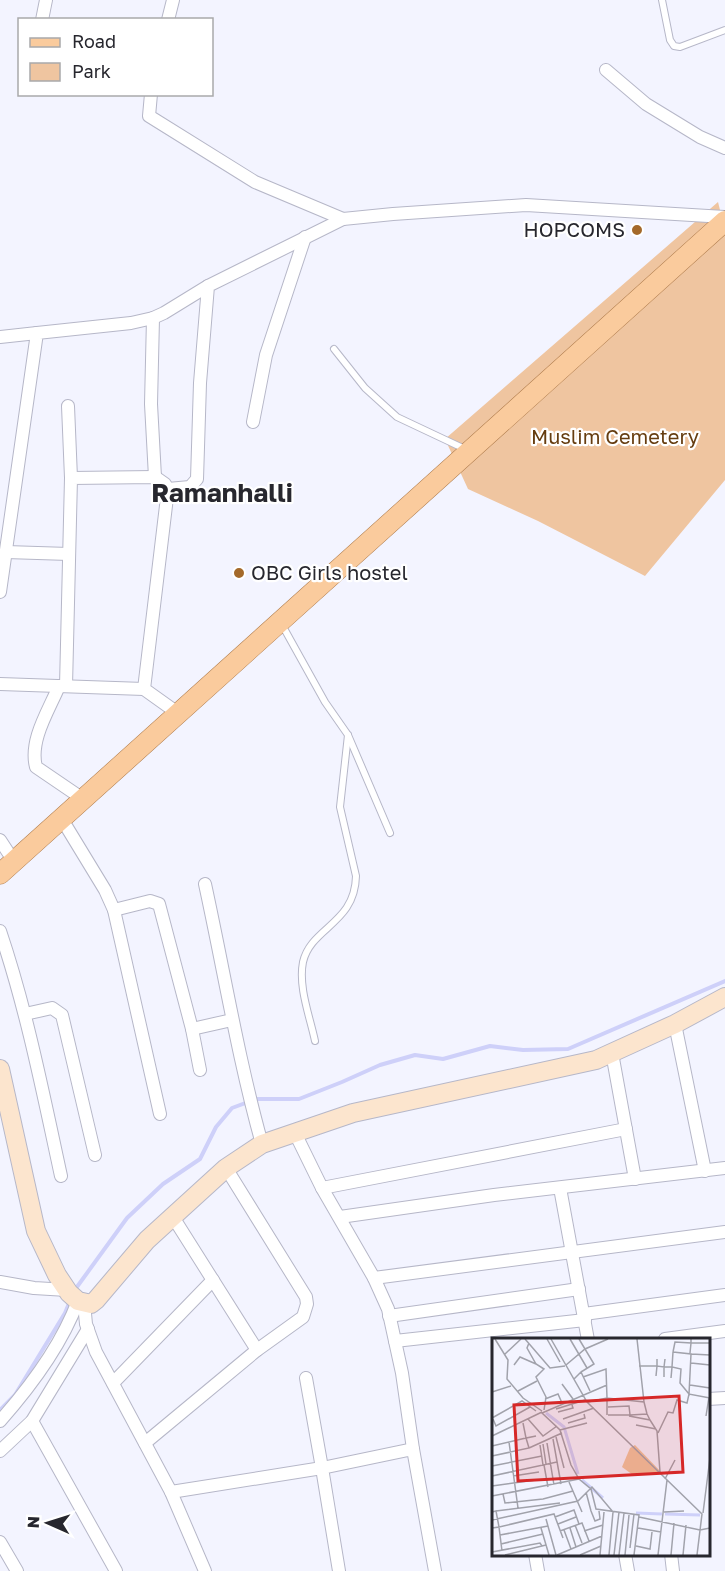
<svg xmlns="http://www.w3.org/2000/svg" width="725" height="1571" font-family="'Golos Text',sans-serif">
	<rect width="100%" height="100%" fill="#f3f4ff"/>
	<path fill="#efc5a0" d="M718,202L725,230V480L645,576L538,521L468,489L445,439Z"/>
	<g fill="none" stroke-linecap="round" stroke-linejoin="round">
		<g stroke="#ced0f9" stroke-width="4">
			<path d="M74,1291L127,1218L163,1184L200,1159L216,1127L232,1108L256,1099H299L342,1082L380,1065L415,1055L443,1059L490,1046L523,1050L568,1049L725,981"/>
			<path d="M0,1410L15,1395L65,1313L70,1301"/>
		</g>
		<g stroke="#b6b7c8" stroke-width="8">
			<g id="lane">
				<path d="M662,0L670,40L674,46L680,47L725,30"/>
				<path d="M334,349L365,388L397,417L467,450"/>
				<path d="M281,623L325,702L348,735L390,833"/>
				<path d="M315,1041C310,1017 298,987 303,962C311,927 355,924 356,876L340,807L348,735"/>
			</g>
		</g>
		<g stroke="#b6b7c8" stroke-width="14">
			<g id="street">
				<path d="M42,20L46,0"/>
				<path d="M168,20L173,0"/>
				<path d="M606,70L646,104L700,137L725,148"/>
				<path d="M151,94L149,116L255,182L343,219"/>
				<path d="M0,337L37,333"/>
				<path d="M68,406L71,478"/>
				<path d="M253,422L266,355L305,237"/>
				<path d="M155,477L151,404L153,318L164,313L208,286"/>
				<path d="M168,489L190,487L197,479L200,383L208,286L343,219L393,214L526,205L725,217"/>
				<path d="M6,552L69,554"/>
				<path d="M0,592L37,333L131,323L153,318"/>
				<path d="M0,684L144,689"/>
				<path d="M59,686C49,710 29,740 36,767L83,799"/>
				<path d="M66,686L71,478L155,477L165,484L168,489L144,689L179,714"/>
				<path d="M68,815L63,821L105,890L114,910L160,1114"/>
				<path d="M0,840L15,863"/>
				<path d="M205,884C224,971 238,1058 262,1144"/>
				<path d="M114,910L150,901L159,904L192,1029L200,1070"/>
				<path d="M0,931C27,1011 43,1093 61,1176"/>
				<path d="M25,1014L52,1008L62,1015L95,1155"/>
				<path d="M675,1024L705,1171"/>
				<path d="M192,1029L232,1020"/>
				<path d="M612,1053L635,1179"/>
				<path d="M294,1131L322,1188L374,1278L388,1309L402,1373L413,1449"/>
				<path d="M322,1188L626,1129"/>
				<path d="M560,1188L588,1340"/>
				<path d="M173,1217L257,1350"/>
				<path d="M340,1217L494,1195L725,1168"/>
				<path d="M374,1278L725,1232"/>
				<path d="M0,1282L34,1288L67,1290"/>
				<path d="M84,1303L86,1324L96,1352L171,1492L205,1571"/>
				<path d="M584,1314L725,1295"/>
				<path d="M389,1316L579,1289"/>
				<path d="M665,1339L725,1331"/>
				<path d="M395,1341L585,1320"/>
				<path d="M113,1383L213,1280"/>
				<path d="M708,1399L725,1398"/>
				<path d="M0,1421C32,1385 61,1346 78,1301"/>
				<path d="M32,1421L116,1571"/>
				<path d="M145,1443L257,1350L303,1317L307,1304L306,1297L226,1168"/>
				<path d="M0,1451L32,1421L88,1329"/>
				<path d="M171,1492L322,1468L306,1378"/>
				<path d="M0,1542L17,1571"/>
				<path d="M535,1554L538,1571"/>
				<path d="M625,1554L628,1571"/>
				<path d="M671,1554L673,1571"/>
				<path d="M339,1571L322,1468L413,1449L435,1571"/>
			</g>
		</g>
		<g stroke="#b6b7c8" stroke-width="20">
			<path id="secondary" d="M0,1069L36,1231L57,1275L69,1293L78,1301L91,1304L96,1300L147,1240L226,1168L262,1144L353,1113L596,1060L675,1024L725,997"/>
		</g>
		<g stroke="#ae7b4b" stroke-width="21">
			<path id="primary" d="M0,874L725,221"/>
		</g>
		<use href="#lane" stroke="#fff" stroke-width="6"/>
		<use href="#street" stroke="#fff" stroke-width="12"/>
		<use href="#secondary" stroke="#fce5ce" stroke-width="18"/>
		<use href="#primary" stroke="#facb9d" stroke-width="20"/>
	</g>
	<g fill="#a4692a" stroke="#fff" stroke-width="2">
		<circle cx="637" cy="230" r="6"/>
		<circle cx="239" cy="573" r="6"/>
	</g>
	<g text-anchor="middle" stroke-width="4.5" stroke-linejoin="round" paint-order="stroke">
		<g font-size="20" fill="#27272e" stroke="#fff" text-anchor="end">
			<text x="625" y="237">HOPCOMS</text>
			<text x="251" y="580" text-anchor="start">OBC Girls hostel</text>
		</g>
		<g font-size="20" fill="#663d10" stroke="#fff">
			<text x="615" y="444">Muslim Cemetery</text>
		</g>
		<g font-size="26" font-weight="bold" fill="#27272e" stroke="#fff">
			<text x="222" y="502">Ramanhalli</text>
		</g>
	</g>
	<g transform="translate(492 1338)">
		<rect width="218" height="218" fill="#f3f4ff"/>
		<path d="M143,107L170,135L141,137L130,129L138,110Z" fill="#efc5a0"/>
		<path fill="none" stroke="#ced0f9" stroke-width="3" d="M54,75L72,89L86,136M90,142L111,160M144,175L170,176M173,176L208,177"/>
		<path fill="none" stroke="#a1a2ab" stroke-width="1.5" d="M3,1L16,22L15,41L31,60L50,73M33,1L58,30L73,28M55,1L68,24M59,1L95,64L210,176L205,217M78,1L95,30M87,1L102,26L89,34M145,1L152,64M199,1V5H218M37,5L35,10L44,26L52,31L44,39L54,59L52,72M181,14L199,16L197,56L188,45L189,31L180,29ZM181,14L183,4L199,5L198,15M13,16L29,1M199,16L218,17M199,25L218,27M22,27L28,19L44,26M74,27L93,11L116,1M147,28H165V21M164,38L165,28L172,29L173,21M91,39L114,31L115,60L96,64M172,39V29H180L179,40M82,41L89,34L98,53M70,46L81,61M115,47L50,75L68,92L79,127L87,141L99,151L104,171L147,177L142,217M198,47L218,50M26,53L45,43M0,54L19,48M53,61L66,56L70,65M64,71L93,62M66,74L81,70L80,67M115,77V60L152,64L155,76M116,77H138L137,68L116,69M138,77L155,76L158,82M137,78L158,82L165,93L168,134M214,78L217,59M0,80L30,63L44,73M1,81L4,88L38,69M36,81L51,98L65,88M71,81L102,70M31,85L34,100L44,98M76,85L93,80L92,76M144,87L164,91M68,92L95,85M166,95L176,74L181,75L185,62L195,65L197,56L218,60M0,98L50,74M64,99L72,130M61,101L69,146M17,104L26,170M55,105L62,147M51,106L54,126M48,107L51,127M0,108L34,100L37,110L0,118M37,110L70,95M52,127L56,149M0,128L50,118M0,138L65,124M21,138L47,134M173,141L183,122M77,144L90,174M0,148L44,142M94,154L99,173M11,156L13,165L51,161L81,153M0,158L87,141M4,173L68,165M99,173L103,183L108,181L107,173M0,174L4,173L7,189L0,190M172,174L192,173M211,175L218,120M63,179L82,172L87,186M147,179L208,192L218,190M54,181L64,217M0,182L86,163L100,149L121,174M66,186L84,179M83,187L90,205M49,190L57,217M78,190L84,209M146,190L169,194M72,192L79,211M68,193L90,185L97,203M92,193L111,187M8,197L56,188M9,206L51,196M144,208L158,211L160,194M138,210L142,176M10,213L7,189L62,176L71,200M0,214L48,205L50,208M13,217L54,207M65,217L110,198M88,217L109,208M108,217L112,174M117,217L121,174M122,217L127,174M127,217L132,175M133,217L137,177M166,217L175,142M179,217L182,185M191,217L194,187"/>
		<path fill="#d62828" fill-opacity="0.15" stroke="#d62828" stroke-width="3" d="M187,58L191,134L26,143L22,67Z"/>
		<rect width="218" height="218" fill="none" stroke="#27272e" stroke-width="3"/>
	</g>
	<rect x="18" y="18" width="195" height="78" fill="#ffffff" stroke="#a9a9ab" stroke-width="1.5"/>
	<rect x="30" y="38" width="30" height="9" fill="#facb9d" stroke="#a9a9ab" stroke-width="1.5"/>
	<text x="72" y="48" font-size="18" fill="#27272e">Road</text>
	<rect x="30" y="63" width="30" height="18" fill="#efc5a0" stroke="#a9a9ab" stroke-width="1.5"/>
	<text x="72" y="78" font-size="18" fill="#27272e">Park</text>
	<g transform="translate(48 1523) rotate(273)" stroke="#ffffff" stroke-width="4.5" paint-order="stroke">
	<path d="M0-4.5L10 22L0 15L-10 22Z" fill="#27272e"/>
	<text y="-9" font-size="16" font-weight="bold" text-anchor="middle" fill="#27272e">N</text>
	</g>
</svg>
